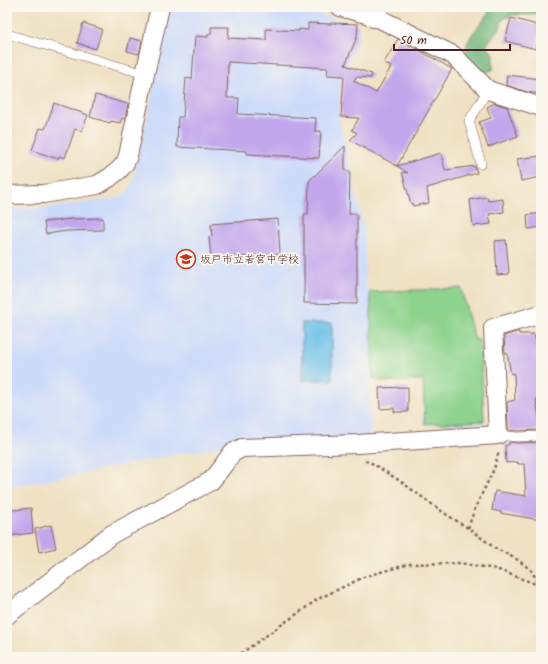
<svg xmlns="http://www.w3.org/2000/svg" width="548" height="664" font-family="Kalam,'Klee One',sans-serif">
	<rect width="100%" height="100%" fill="#fbf7ec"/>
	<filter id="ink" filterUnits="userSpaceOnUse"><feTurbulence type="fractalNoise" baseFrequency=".025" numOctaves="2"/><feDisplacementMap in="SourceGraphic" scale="8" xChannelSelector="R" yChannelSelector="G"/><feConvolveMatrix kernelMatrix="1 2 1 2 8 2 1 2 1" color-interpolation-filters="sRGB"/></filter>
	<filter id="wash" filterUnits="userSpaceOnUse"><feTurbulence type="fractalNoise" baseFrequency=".012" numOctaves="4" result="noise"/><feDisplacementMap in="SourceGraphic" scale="16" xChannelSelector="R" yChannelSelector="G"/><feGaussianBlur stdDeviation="0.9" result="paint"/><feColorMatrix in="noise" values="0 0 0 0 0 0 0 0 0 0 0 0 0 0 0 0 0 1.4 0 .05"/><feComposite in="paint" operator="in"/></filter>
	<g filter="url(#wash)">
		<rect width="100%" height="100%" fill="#efe1c2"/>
		<path fill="#cddbfa" d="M171,7H295L359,25V38L345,71L341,86L339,118L364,230L366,292L462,287L474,338L480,341L485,423L423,425V381L385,382L368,379L371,438L243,443L215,447L7,488V210L54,207L119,198L128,190L131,186L147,118Z"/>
		<path fill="#8dd38e" stroke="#6c795c" d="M461,288L474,338L480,341L484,421L425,424L423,380L385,382L373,378L370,292Z"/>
		<path fill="#72b579" stroke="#5e6a52" d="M491,7H541L539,13L530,15H512L502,20L500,29L495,33L486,46L493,53V70C484,73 480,74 473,66C457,46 473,34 485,18C487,15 489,11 491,7Z"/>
		<rect fill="#6dc1e9" stroke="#5c708a" x="302" y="323" width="30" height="57"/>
		<g id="blocks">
			<g fill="#c3a7ec">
				<path d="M511,18L541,26L536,49L505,41Z"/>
				<path d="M83,23L102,29L96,49L77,43Z"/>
				<path d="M308,23L331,24V23L358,24L357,37L345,65L372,74L371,78L356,77L354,81L376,93L391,67L384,63L398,39L417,49L452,69L397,166L350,140L357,133L352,130L359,118L341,117L344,76L327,75L328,68L228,62L227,98H239L238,114L316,118L315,131H321L319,158L247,154V151L177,147L178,117H183L186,78L192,79L195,36L208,37V34H211V27H229L228,38L266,40V29L299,31V29L308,30Z"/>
				<path d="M130,38L142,41L139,54L127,51Z"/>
				<path d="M507,75L541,79V94L527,92L506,85Z"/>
				<path d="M95,95L128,104L125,119L122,118L120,123L111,121L110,123L90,117Z"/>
				<path d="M54,103L88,115L82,131L75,129L65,158L59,156L58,159L32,150L40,128L45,129Z"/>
				<path d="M495,103L507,107L518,136L488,147L479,122L491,118L487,107Z"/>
				<path d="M345,146V171H350L349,214H357V304L304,303V214H308L309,181Z"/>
				<path d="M441,153L445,170L475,166L477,173L427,188L429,203L413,206L412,203L411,204L402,172L408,173L397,166Z"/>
				<path d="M541,156V177L521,181L517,159Z"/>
				<path d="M487,197L488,201L503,199L504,212L489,214L491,224L473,226L470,200Z"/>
				<path d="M541,213V227L528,229L527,215Z"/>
				<path d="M103,218V230L67,231L46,234L44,222L71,219Z"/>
				<path d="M278,219L280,254L214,259L213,257H211L209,237L212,236L211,224Z"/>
				<path d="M506,240L509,274L497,275L495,241Z"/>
				<path d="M516,332H519V334H534L540,369H539L540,397H537V399L536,400L541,430L517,431L508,430L507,402L515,400L514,373L511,374L507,353H505L504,336Z"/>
				<path d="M408,387V412H394V408L380,409L379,388Z"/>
				<path d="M509,442L517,443L541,442V520L500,513L501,512L492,510L495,491L526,496L524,464H518V462L506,463L505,445H509Z"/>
				<path d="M31,508L33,533L7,536V511Z"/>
				<path d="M51,525L56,548L39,552L35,529Z"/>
			</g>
		</g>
	</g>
	<g filter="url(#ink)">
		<use href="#blocks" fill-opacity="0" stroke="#846360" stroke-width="1"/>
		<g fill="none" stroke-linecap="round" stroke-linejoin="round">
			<g stroke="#846360" stroke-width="10">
				<g id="lane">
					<path d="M7,34L145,74"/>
					<path d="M481,164L469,121L488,90"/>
					<path d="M498,435L517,437L541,436"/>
				</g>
			</g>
			<g stroke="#846360" stroke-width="20">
				<g id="street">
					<path d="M340,7L374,16L453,55L488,90L541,107"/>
					<path d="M7,195L43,194L97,185L109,178L119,170L125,163L128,156L145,74L160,7"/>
					<path d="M7,615L112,534L211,481L225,463L232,453L242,448L357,444L498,435L493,328L541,314"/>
				</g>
			</g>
			<g stroke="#846360" stroke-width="24">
				<path id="secondary" d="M374,16L377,7"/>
			</g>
			<g stroke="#846360" stroke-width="2.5" stroke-dasharray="3 3" stroke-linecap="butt">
				<path d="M365,461L370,462L400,481L444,513L468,528L495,548L518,560L531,570L540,586"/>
				<path d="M468,528L475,508L494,469L499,451"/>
				<path d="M236,657L318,599L366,576L410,564L460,563L496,569L541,586"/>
			</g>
			<use href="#lane" stroke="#fff" stroke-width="9"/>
			<use href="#street" stroke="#fff" stroke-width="18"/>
			<use href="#secondary" stroke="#fff" stroke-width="22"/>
		</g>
	</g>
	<defs>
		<g id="school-ring" transform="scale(1)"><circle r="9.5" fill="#fbf7ec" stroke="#c8321e" stroke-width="1.5"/><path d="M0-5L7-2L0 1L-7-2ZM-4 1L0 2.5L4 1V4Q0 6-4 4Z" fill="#c8321e"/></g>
	</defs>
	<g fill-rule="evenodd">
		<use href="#school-ring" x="186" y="259"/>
	</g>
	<g text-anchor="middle" stroke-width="3.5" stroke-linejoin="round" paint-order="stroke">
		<g font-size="11" fill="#4a1f2b" stroke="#fbf7ec" text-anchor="start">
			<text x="200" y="263">坂戸市立若宮中学校</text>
		</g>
	</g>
	<rect width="548" height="664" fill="none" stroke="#fbf7ec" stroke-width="24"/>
	<path d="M394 44v6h116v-6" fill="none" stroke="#4a1f2b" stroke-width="2"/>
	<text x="400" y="44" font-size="12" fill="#4a1f2b" stroke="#fbf7ec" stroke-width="3" paint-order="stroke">50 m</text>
</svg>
